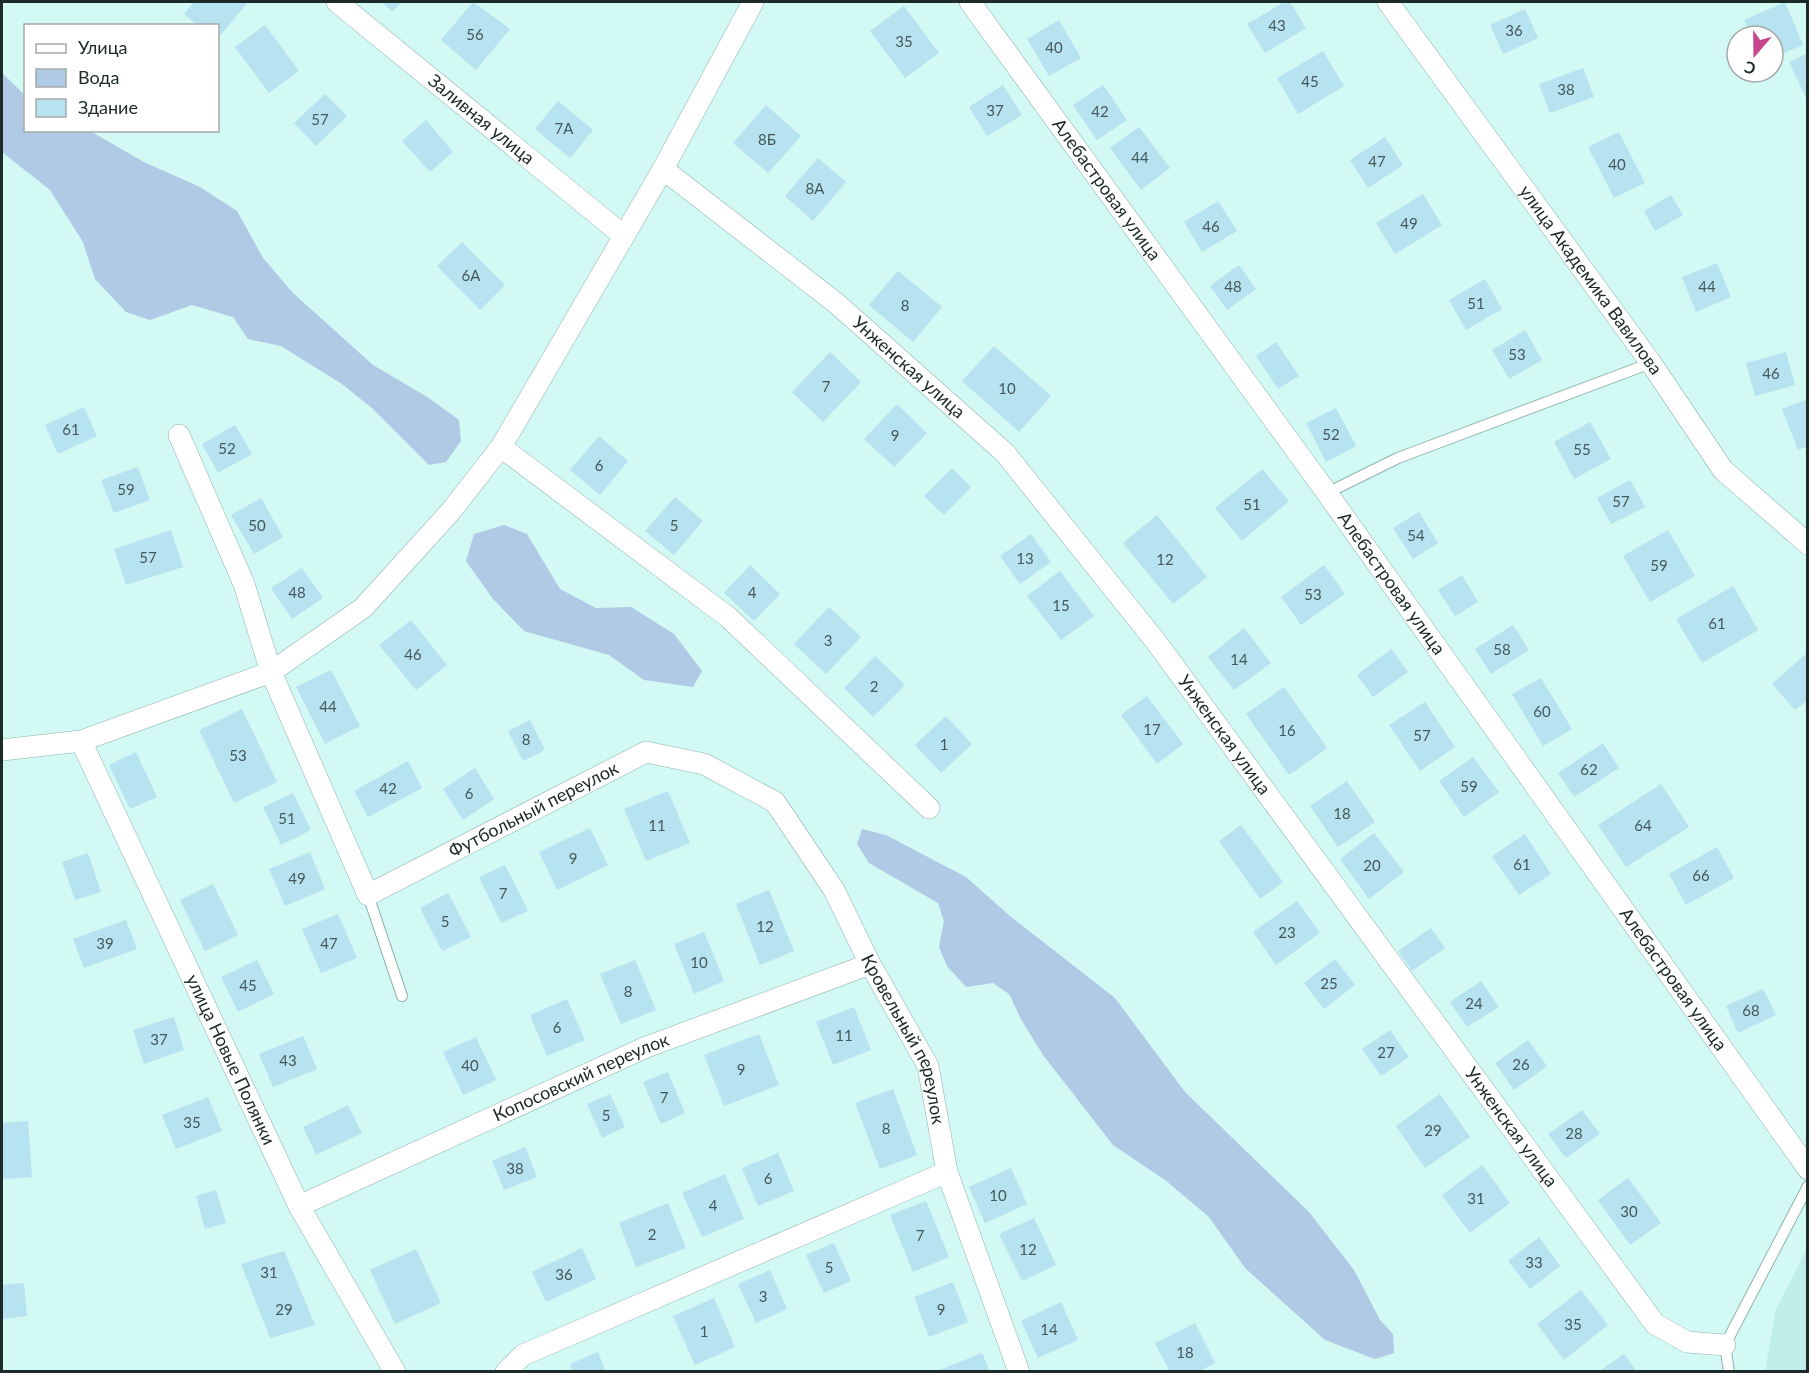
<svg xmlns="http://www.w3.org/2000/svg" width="1809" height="1373" font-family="Lato,sans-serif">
	<rect width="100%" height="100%" fill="#d2f9f3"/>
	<path fill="#beeee7" d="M1807,1249V1371H1765L1776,1309Z"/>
	<g fill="#b0c9e5">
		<path d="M2,73L25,95L26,130L90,131L144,162L200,187L237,211L263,258L293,293L373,365L429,398L459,420L461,441L446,462L429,465L373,409L342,384L281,346L248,339L233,317L192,305L150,320L126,312L95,279L83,242L50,190L2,152Z"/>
		<path d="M504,525L527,534L560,589L596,608L631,607L674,634L702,671L693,687L644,680L609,655L524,631L493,599L466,561L474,534Z"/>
		<path d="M862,829L886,835L966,877L1010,916L1115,998L1185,1092L1309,1212L1354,1270L1380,1320L1393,1334L1394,1353L1375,1359L1325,1340L1245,1268L1209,1217L1165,1180L1113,1145L1043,1055L1022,1021L1009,994L993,983L966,987L947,966L939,947L944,921L938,903L869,863L857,844Z"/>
	</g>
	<g fill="#b7e2ef">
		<path d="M194,2H248L218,38V26H199L184,14Z"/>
		<path d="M381,2H401L393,12Z"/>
		<path d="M473,2L510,29L476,70L441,40Z"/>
		<path d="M1284,2H1290L1306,28L1265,53L1247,24Z"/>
		<path d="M1785,2L1803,45L1773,58V36H1750L1744,20Z"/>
		<path d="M904,6L939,53L905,78L870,31Z"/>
		<path d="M1525,9L1538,38L1503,54L1490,25Z"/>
		<path d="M1059,20L1081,58L1049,76L1027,39Z"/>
		<path d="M265,25L299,71L269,93L235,47Z"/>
		<path d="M1323,51L1344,86L1298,114L1277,78Z"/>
		<path d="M1808,53V102L1789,62Z"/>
		<path d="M1583,68L1594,97L1550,113L1539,84Z"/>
		<path d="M1003,85L1022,115L987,136L969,107Z"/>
		<path d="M1103,85L1127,120L1097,140L1073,105Z"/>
		<path d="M325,94L347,116L316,146L294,123Z"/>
		<path d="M558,101L593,130L570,158L535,129Z"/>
		<path d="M766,105L801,136L768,173L733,143Z"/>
		<path d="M426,120L453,152L430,172L402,141Z"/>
		<path d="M1139,127L1170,168L1141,190L1110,148Z"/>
		<path d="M1619,132L1645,183L1614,198L1588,147Z"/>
		<path d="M1385,137L1403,165L1368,188L1350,160Z"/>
		<path d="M818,158L846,182L813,221L785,196Z"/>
		<path d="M1423,194L1442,225L1395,254L1376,223Z"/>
		<path d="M1671,195L1683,215L1655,231L1644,211Z"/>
		<path d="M1218,201L1237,231L1202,252L1184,222Z"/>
		<path d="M462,242L505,285L480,310L437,266Z"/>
		<path d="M1717,263L1731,297L1696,312L1682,277Z"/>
		<path d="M1239,265L1256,289L1227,310L1210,286Z"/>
		<path d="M898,271L942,307L913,342L869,305Z"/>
		<path d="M1485,279L1502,309L1466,330L1449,300Z"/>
		<path d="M1525,330L1542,360L1509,379L1492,350Z"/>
		<path d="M1276,342L1299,376L1278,389L1256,356Z"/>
		<path d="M994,346L1051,396L1019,432L962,381Z"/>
		<path d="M830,352L861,382L823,422L792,392Z"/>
		<path d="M1786,352L1795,385L1755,396L1746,363Z"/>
		<path d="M1808,399V446L1798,450L1782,409Z"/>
		<path d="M897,404L927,433L894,467L864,439Z"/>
		<path d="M84,407L97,436L58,454L45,425Z"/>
		<path d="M1336,408L1356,446L1326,462L1306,423Z"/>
		<path d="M1590,422L1611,459L1574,479L1554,442Z"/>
		<path d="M235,425L252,454L218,473L202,444Z"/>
		<path d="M599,436L628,461L600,495L570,470Z"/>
		<path d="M138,467L150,500L114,513L101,480Z"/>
		<path d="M952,468L971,487L944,515L924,496Z"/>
		<path d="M1262,469L1289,501L1242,541L1215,508Z"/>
		<path d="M1630,480L1645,507L1611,524L1597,498Z"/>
		<path d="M675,497L703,521L674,555L645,531Z"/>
		<path d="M261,498L283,537L254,554L231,515Z"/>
		<path d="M1419,512L1438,543L1413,559L1393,528Z"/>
		<path d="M1157,515L1207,577L1173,604L1123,543Z"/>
		<path d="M171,530L183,567L126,585L114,549Z"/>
		<path d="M1668,530L1695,576L1650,602L1623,556Z"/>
		<path d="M1031,534L1051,562L1020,584L1000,556Z"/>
		<path d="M750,565L780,594L754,621L724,593Z"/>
		<path d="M1324,565L1345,594L1301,625L1281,597Z"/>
		<path d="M302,568L323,598L292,619L271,588Z"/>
		<path d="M1060,571L1094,616L1061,640L1027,596Z"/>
		<path d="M1462,575L1478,602L1455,616L1438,590Z"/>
		<path d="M1733,586L1758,630L1702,663L1676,619Z"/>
		<path d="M829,607L861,637L826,674L794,644Z"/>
		<path d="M411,620L447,665L416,690L379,645Z"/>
		<path d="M1513,625L1529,650L1491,674L1475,649Z"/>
		<path d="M1244,628L1271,663L1234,690L1208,657Z"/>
		<path d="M1391,649L1408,672L1373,697L1357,675Z"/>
		<path d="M1808,652V700L1795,710L1772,684Z"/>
		<path d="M875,656L905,685L873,717L844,688Z"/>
		<path d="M331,670L360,726L325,744L296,687Z"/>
		<path d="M1541,678L1572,729L1543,746L1512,694Z"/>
		<path d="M1284,687L1327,748L1289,775L1246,714Z"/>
		<path d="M1147,696L1183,744L1157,764L1121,715Z"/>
		<path d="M1425,702L1455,747L1420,771L1389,725Z"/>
		<path d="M242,709L277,782L234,803L199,730Z"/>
		<path d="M946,716L972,744L941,773L915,745Z"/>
		<path d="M530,720L545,750L523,761L508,731Z"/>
		<path d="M1603,743L1619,768L1574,797L1558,773Z"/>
		<path d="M136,752L157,797L130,809L109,765Z"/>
		<path d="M1473,757L1499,792L1464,817L1439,781Z"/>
		<path d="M408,761L422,788L368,817L354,791Z"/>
		<path d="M475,768L494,799L463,820L443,789Z"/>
		<path d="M1347,781L1375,822L1338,847L1310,806Z"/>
		<path d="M1661,784L1689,827L1626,867L1598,825Z"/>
		<path d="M668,791L690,843L646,861L624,809Z"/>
		<path d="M293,793L311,830L281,845L263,807Z"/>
		<path d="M1241,825L1283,882L1260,899L1219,841Z"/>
		<path d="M590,828L608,865L557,890L539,852Z"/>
		<path d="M1374,833L1404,872L1369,899L1340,859Z"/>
		<path d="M1525,834L1551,874L1519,895L1492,856Z"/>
		<path d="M1717,847L1734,878L1686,905L1669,874Z"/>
		<path d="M310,852L325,889L285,906L269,869Z"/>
		<path d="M88,853L101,892L75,900L62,862Z"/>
		<path d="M505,865L528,911L501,923L479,877Z"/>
		<path d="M213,884L238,935L205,951L180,900Z"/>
		<path d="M769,890L794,951L760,965L736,904Z"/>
		<path d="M448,893L471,937L442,951L420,908Z"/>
		<path d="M1297,901L1320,933L1276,965L1253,932Z"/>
		<path d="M338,914L357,958L321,973L302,929Z"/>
		<path d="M126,920L137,949L84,968L73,939Z"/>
		<path d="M1431,928L1445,948L1412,971L1398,951Z"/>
		<path d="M704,932L724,981L694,994L674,944Z"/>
		<path d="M1335,959L1355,985L1324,1009L1304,983Z"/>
		<path d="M257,960L274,994L238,1012L221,977Z"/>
		<path d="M635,960L656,1010L621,1024L600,974Z"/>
		<path d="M1481,981L1499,1007L1467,1027L1450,1002Z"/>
		<path d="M1763,989L1776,1015L1738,1033L1726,1006Z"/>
		<path d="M567,999L585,1040L547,1056L530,1015Z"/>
		<path d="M854,1007L871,1050L833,1065L816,1022Z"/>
		<path d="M174,1017L184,1050L144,1064L133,1030Z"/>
		<path d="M1390,1030L1409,1057L1381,1076L1362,1049Z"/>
		<path d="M759,1034L779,1085L724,1106L704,1055Z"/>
		<path d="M303,1036L317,1069L273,1087L259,1054Z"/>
		<path d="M476,1037L496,1080L463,1095L443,1052Z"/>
		<path d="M1528,1040L1547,1066L1514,1090L1495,1063Z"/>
		<path d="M668,1072L685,1113L661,1124L643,1082Z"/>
		<path d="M893,1089L917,1155L880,1169L855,1103Z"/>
		<path d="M610,1094L625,1127L602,1138L587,1104Z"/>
		<path d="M1440,1094L1470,1137L1425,1168L1396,1126Z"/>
		<path d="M208,1097L222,1131L176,1149L162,1115Z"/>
		<path d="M348,1105L362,1133L316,1155L303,1127Z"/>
		<path d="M1582,1110L1600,1134L1566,1158L1548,1134Z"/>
		<path d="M28,1121L32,1177L2,1179V1123Z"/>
		<path d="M525,1147L537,1177L504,1190L492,1161Z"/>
		<path d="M778,1153L794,1191L758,1206L742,1168Z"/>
		<path d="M1482,1165L1510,1203L1470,1233L1442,1195Z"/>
		<path d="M1011,1168L1027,1204L985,1223L969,1187Z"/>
		<path d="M725,1174L744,1219L702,1237L682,1193Z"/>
		<path d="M1628,1178L1661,1223L1630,1245L1598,1200Z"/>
		<path d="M216,1190L226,1223L205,1229L196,1196Z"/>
		<path d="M926,1201L949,1257L913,1272L890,1215Z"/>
		<path d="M668,1203L686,1248L636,1267L619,1223Z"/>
		<path d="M1034,1218L1056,1265L1022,1281L999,1234Z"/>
		<path d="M1539,1237L1560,1266L1530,1289L1508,1261Z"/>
		<path d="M834,1243L851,1281L824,1293L806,1255Z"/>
		<path d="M582,1248L596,1279L546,1302L532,1272Z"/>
		<path d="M416,1249L441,1303L395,1324L370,1270Z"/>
		<path d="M284,1251L315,1325L270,1338L241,1264Z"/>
		<path d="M770,1270L787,1309L756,1323L738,1284Z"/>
		<path d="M953,1282L968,1322L929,1337L914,1297Z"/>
		<path d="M24,1283L27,1316L2,1319V1285Z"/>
		<path d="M1581,1290L1608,1325L1564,1360L1537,1324Z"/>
		<path d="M714,1298L735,1347L695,1365L673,1316Z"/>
		<path d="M1061,1302L1078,1340L1038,1358L1021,1321Z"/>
		<path d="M1195,1323L1215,1363L1198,1372H1170L1155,1343Z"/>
		<path d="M598,1352L606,1372H573L570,1364Z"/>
		<path d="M982,1353L990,1372H937V1371Z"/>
		<path d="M1624,1354L1637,1372H1598Z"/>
	</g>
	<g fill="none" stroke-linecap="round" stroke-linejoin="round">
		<g stroke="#8fb3ae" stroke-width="12">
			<g id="lane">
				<path d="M1327,493L1398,458L1651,363"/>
				<path d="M368,895L402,996"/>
				<path d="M1729,1372L1725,1345L1808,1186"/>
			</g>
		</g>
		<g stroke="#8fb3ae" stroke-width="22">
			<g id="street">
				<path id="s1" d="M337,2L624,236"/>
				<path id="s2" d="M970,2L1327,493L1808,1169"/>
				<path id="s3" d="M1388,2L1651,363L1723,470L1808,544"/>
				<path id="s4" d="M663,169L836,303L1005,453L1157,643L1655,1324L1687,1342L1725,1345"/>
				<path id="s5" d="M179,435L244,584L271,672L368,895L646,752L704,764L775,802L834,890L870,964L928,1066L947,1172L1019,1372"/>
				<path d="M501,447L728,617L929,808"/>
				<path id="s6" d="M81,741L299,1206L395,1372"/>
				<path d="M2,750L81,741L271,672L363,608L451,511L501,447L663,169L753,2"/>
				<path id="s7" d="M299,1206L644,1048L870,964"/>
				<path d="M506,1372L523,1355L947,1172"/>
			</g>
		</g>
		<use href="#lane" stroke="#fff" stroke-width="10"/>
		<use href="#street" stroke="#fff" stroke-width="21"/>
	</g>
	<g text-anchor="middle" stroke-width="5" stroke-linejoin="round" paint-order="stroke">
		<g font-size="15" fill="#43585a">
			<text x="1277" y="31">43</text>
			<text x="1514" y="36">36</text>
			<text x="475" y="40">56</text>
			<text x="904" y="47">35</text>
			<text x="1054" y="53">40</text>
			<text x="1310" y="87">45</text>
			<text x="1566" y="95">38</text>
			<text x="995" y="116">37</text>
			<text x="1100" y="117">42</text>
			<text x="320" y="125">57</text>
			<text x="564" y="134">7А</text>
			<text x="767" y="145">8Б</text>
			<text x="1140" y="163">44</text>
			<text x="1377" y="167">47</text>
			<text x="1617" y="170">40</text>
			<text x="815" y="194">8А</text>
			<text x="1409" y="229">49</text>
			<text x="1211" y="232">46</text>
			<text x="471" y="281">6А</text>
			<text x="1233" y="292">48</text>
			<text x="1707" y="292">44</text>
			<text x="1476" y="309">51</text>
			<text x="905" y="311">8</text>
			<text x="1517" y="360">53</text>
			<text x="1771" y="379">46</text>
			<text x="826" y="392">7</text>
			<text x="1007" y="394">10</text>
			<text x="71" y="435">61</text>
			<text x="1331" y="440">52</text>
			<text x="895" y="441">9</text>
			<text x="227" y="454">52</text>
			<text x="1582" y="455">55</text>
			<text x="599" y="471">6</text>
			<text x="126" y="495">59</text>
			<text x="1621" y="507">57</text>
			<text x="1252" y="510">51</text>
			<text x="257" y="531">50</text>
			<text x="674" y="531">5</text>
			<text x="1416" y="541">54</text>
			<text x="148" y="563">57</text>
			<text x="1025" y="564">13</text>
			<text x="1165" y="565">12</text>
			<text x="1659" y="571">59</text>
			<text x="297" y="598">48</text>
			<text x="752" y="598">4</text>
			<text x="1313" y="600">53</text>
			<text x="1061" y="611">15</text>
			<text x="1717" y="629">61</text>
			<text x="828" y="646">3</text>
			<text x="1502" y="655">58</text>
			<text x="413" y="660">46</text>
			<text x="1239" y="665">14</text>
			<text x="874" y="692">2</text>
			<text x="328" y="712">44</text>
			<text x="1542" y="717">60</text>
			<text x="1152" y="735">17</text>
			<text x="1287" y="736">16</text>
			<text x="1422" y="741">57</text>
			<text x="526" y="745">8</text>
			<text x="944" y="750">1</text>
			<text x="238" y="761">53</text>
			<text x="1589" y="775">62</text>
			<text x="1469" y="792">59</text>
			<text x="388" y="794">42</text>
			<text x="469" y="799">6</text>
			<text x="1342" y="819">18</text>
			<text x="287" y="824">51</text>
			<text x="657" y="831">11</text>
			<text x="1643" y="831">64</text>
			<text x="573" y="864">9</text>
			<text x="1522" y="870">61</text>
			<text x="1372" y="871">20</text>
			<text x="1701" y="881">66</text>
			<text x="297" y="884">49</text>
			<text x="503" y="899">7</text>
			<text x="445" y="927">5</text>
			<text x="765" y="932">12</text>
			<text x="1287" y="938">23</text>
			<text x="105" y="949">39</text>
			<text x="329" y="949">47</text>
			<text x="699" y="968">10</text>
			<text x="1329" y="989">25</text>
			<text x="248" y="991">45</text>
			<text x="628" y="997">8</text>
			<text x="1474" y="1009">24</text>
			<text x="1751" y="1016">68</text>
			<text x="557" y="1033">6</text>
			<text x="844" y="1041">11</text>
			<text x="159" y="1045">37</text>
			<text x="1386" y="1058">27</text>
			<text x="288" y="1066">43</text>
			<text x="1521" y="1070">26</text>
			<text x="470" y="1071">40</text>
			<text x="741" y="1075">9</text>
			<text x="664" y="1103">7</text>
			<text x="606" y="1121">5</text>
			<text x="192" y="1128">35</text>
			<text x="886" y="1134">8</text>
			<text x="1433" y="1136">29</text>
			<text x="1574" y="1139">28</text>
			<text x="515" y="1174">38</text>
			<text x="768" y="1184">6</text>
			<text x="998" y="1201">10</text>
			<text x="1476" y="1204">31</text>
			<text x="713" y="1211">4</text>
			<text x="1629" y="1217">30</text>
			<text x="652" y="1240">2</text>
			<text x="920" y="1241">7</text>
			<text x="1028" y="1255">12</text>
			<text x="1534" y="1268">33</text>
			<text x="829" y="1273">5</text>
			<text x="269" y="1278">31</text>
			<text x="564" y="1280">36</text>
			<text x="763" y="1302">3</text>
			<text x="284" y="1315">29</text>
			<text x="941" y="1315">9</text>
			<text x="1573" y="1330">35</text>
			<text x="1049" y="1335">14</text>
			<text x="704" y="1337">1</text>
			<text x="1185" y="1358">18</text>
		</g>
		<g font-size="18" fill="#1c2a28" stroke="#fff">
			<text dy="6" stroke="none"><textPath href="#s1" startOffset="186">Заливная улица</textPath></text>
			<text dy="6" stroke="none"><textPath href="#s2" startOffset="232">Алебастровая улица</textPath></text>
			<text dy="6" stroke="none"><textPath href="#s3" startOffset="344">улица Академика Вавилова</textPath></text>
			<text dy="6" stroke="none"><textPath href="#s4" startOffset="316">Унженская улица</textPath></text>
			<text dy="6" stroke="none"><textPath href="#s2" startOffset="718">Алебастровая улица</textPath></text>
			<text dy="6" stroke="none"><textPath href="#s4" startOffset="802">Унженская улица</textPath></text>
			<text dy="6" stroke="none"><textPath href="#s5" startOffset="684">Футбольный переулок</textPath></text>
			<text dy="6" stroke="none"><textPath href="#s2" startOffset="1204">Алебастровая улица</textPath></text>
			<text dy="6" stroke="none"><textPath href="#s5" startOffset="1222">Кровельный переулок</textPath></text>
			<text dy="6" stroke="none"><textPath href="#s6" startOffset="352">улица Новые Полянки</textPath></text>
			<text dy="6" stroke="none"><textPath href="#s7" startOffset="310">Копосовский переулок</textPath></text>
			<text dy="6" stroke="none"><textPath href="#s4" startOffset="1288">Унженская улица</textPath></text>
		</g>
	</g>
	<rect width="1809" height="1373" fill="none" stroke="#1c2a28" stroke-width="6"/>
	<rect x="24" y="24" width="195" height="108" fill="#ffffff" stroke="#a4aaa9" stroke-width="1.5"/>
	<rect x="36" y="44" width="30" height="9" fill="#ffffff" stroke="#a4aaa9" stroke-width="1.5"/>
	<text x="78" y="54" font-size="18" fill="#1c2a28">Улица</text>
	<rect x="36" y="69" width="30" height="18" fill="#b0c9e5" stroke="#a4aaa9" stroke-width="1.5"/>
	<text x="78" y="84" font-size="18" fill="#1c2a28">Вода</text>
	<rect x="36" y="99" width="30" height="18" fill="#b7e2ef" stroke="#a4aaa9" stroke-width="1.5"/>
	<text x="78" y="114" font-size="18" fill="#1c2a28">Здание</text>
	<g transform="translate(1755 54) rotate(200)"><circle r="28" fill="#ffffff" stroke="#a4aaa9" stroke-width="1.5"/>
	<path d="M0-4.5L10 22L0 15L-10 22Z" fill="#c7468e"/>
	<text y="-9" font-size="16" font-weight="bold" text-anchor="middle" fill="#1c2a28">С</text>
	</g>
</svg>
